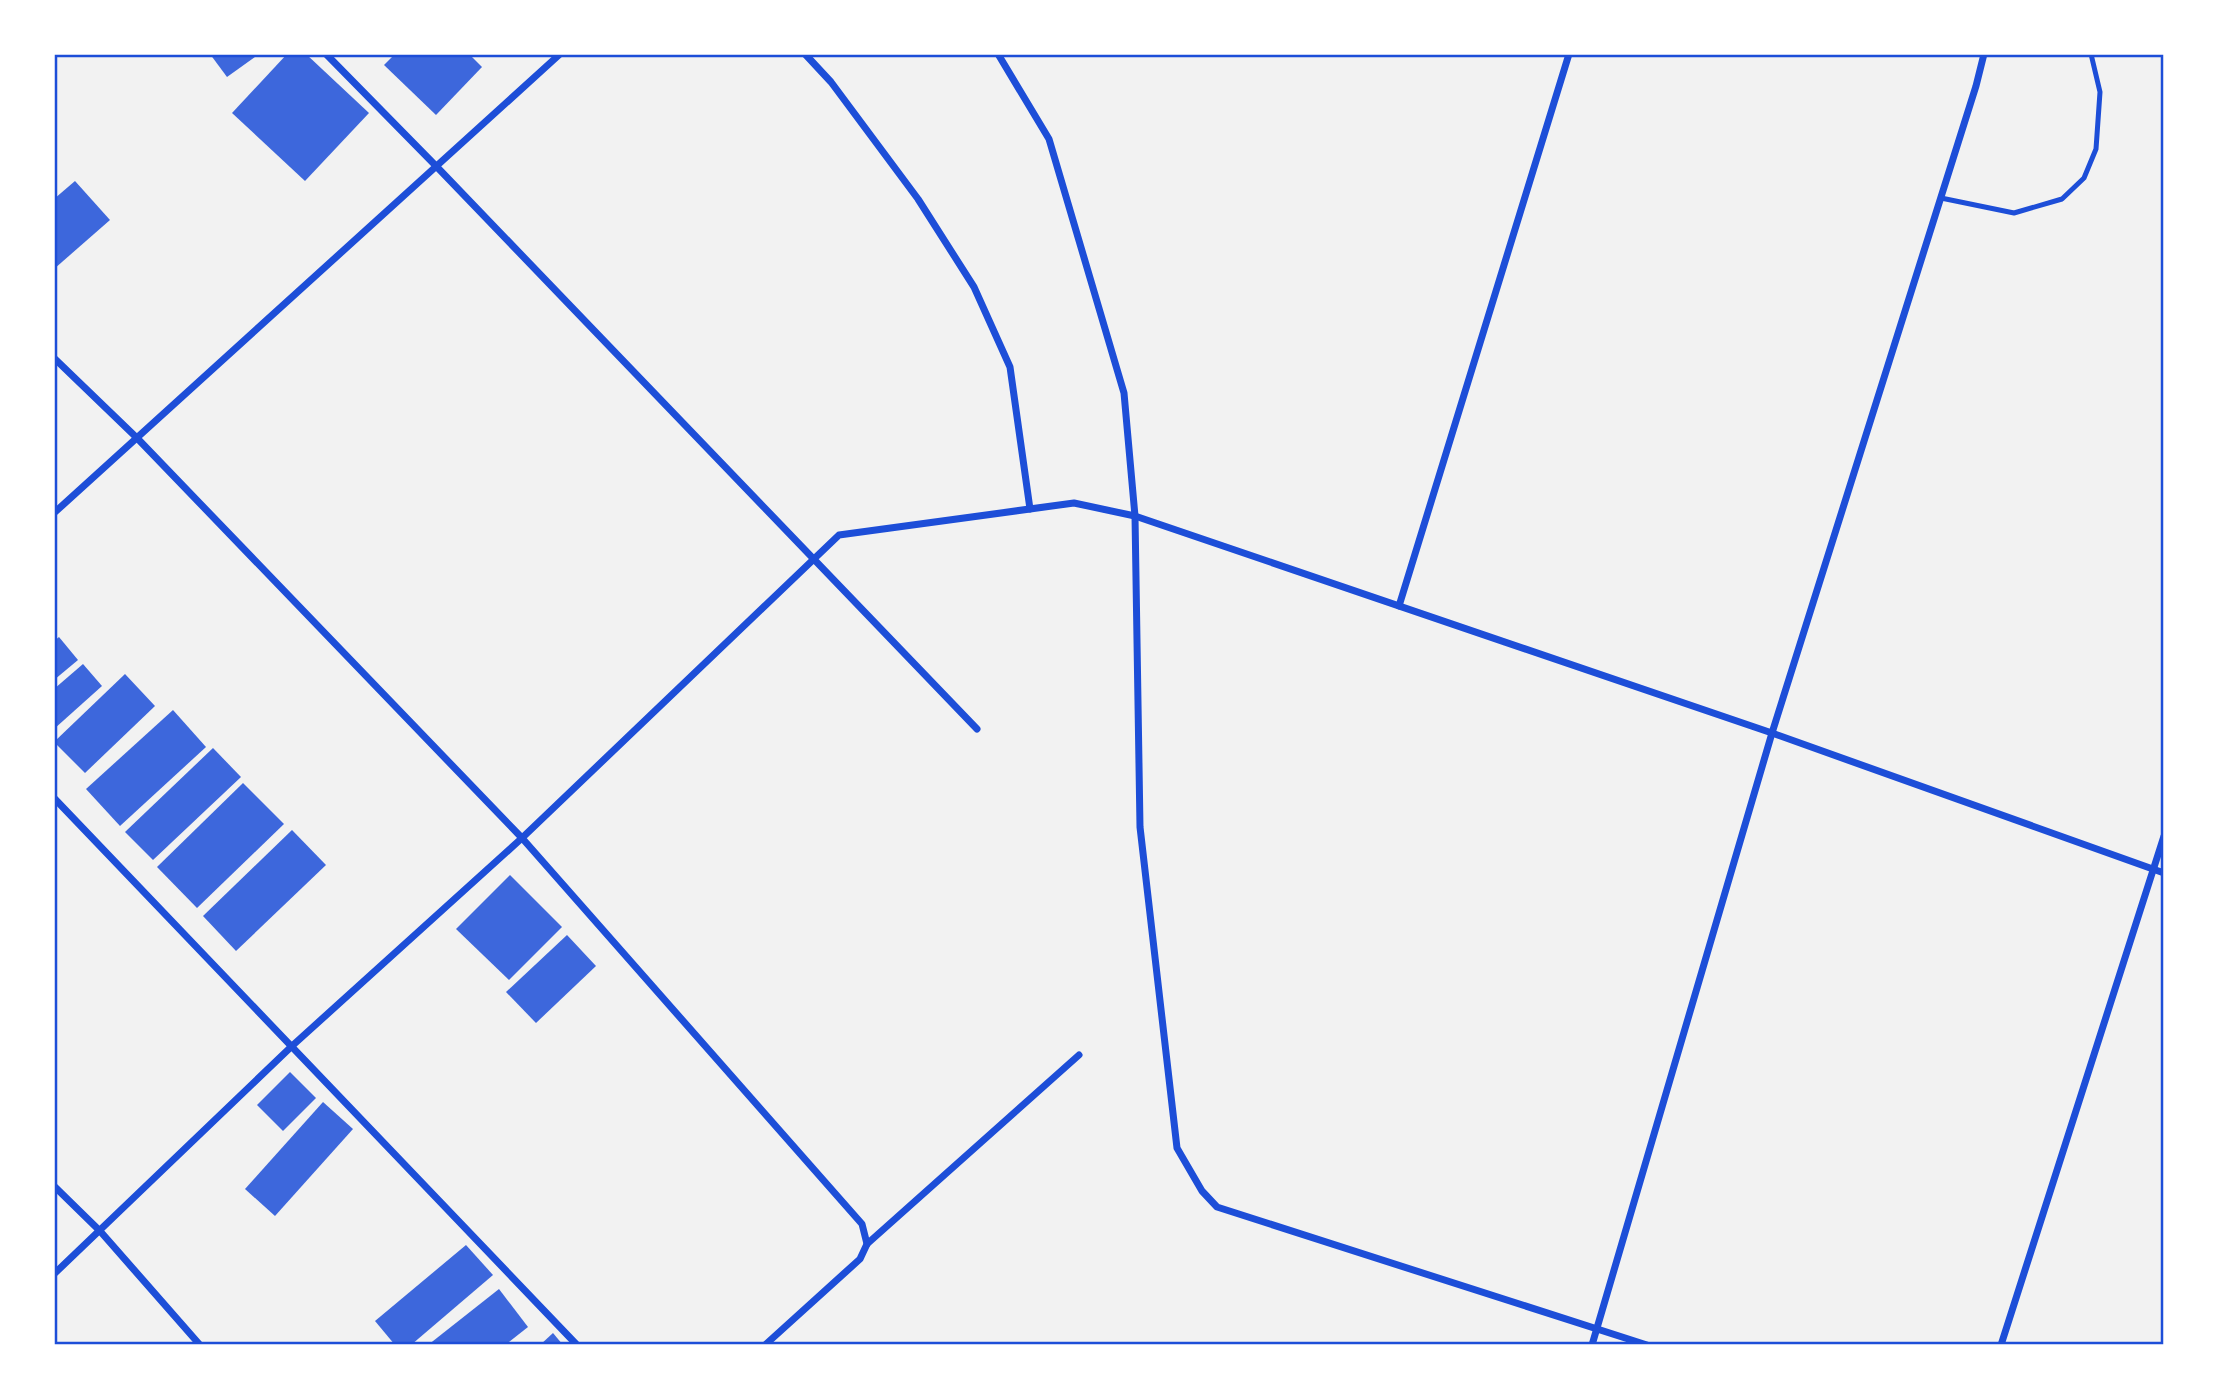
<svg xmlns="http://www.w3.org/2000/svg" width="2218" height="1399" font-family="'Fira Sans Condensed',sans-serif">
	<rect width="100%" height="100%" fill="#f2f2f2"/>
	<g fill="#3d67dc">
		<path d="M210,54H259L227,77Z"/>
		<path d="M287,54H306L369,113L305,181L232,113Z"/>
		<path d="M395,54H469L482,67L436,115L384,65Z"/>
		<path d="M75,181L110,220L54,269V199Z"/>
		<path d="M59,637L78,660L54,680V641Z"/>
		<path d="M83,664L102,686L54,729V689Z"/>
		<path d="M125,674L155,706L85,773L54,742Z"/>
		<path d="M173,710L206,747L120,826L86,789Z"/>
		<path d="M213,748L241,777L153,860L125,832Z"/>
		<path d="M243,783L284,824L197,908L157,867Z"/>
		<path d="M292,830L326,865L236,951L203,916Z"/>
		<path d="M510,875L562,927L509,980L456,929Z"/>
		<path d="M567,935L596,966L536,1023L506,992Z"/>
		<path d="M290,1072L316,1098L283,1131L257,1105Z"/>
		<path d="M323,1102L353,1129L275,1216L245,1189Z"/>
		<path d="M466,1245L493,1275L411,1345H395L375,1321Z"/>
		<path d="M499,1289L528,1327L505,1345H428Z"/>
		<path d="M553,1333L563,1345H540Z"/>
	</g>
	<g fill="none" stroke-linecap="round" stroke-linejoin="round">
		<path stroke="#1d4ed8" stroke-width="5" d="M1941,198L2014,213L2062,199L2084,178L2096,149L2100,92L2091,54"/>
		<g stroke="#1d4ed8" stroke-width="7">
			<path d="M326,54L437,167L977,729"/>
			<path d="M805,54L831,82L918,199L974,287L1010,367L1030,509"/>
			<path d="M998,54L1049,139L1124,393L1135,516L1140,827L1177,1148L1202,1191L1217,1207L1647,1345"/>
			<path d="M54,358L137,438L522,838L862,1224L867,1244"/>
			<path d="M54,513L560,54"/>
			<path d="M1399,606L1569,54"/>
			<path d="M54,798L577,1345"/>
			<path d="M54,1186L100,1231L200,1345"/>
			<path d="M54,1274L292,1046L522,838L839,535L1074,503L1135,516L1772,733L2164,873"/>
			<path d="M765,1345L860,1259L867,1244L1079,1055"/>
			<path d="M1592,1345L1772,733L1976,86L1984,54"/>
			<path d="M2001,1345L2164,836"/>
		</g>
	</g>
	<rect width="2218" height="1399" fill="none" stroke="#ffffff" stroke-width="112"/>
	<rect x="56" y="56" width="2106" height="1287" fill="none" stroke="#1d4ed8" stroke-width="2.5"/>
</svg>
